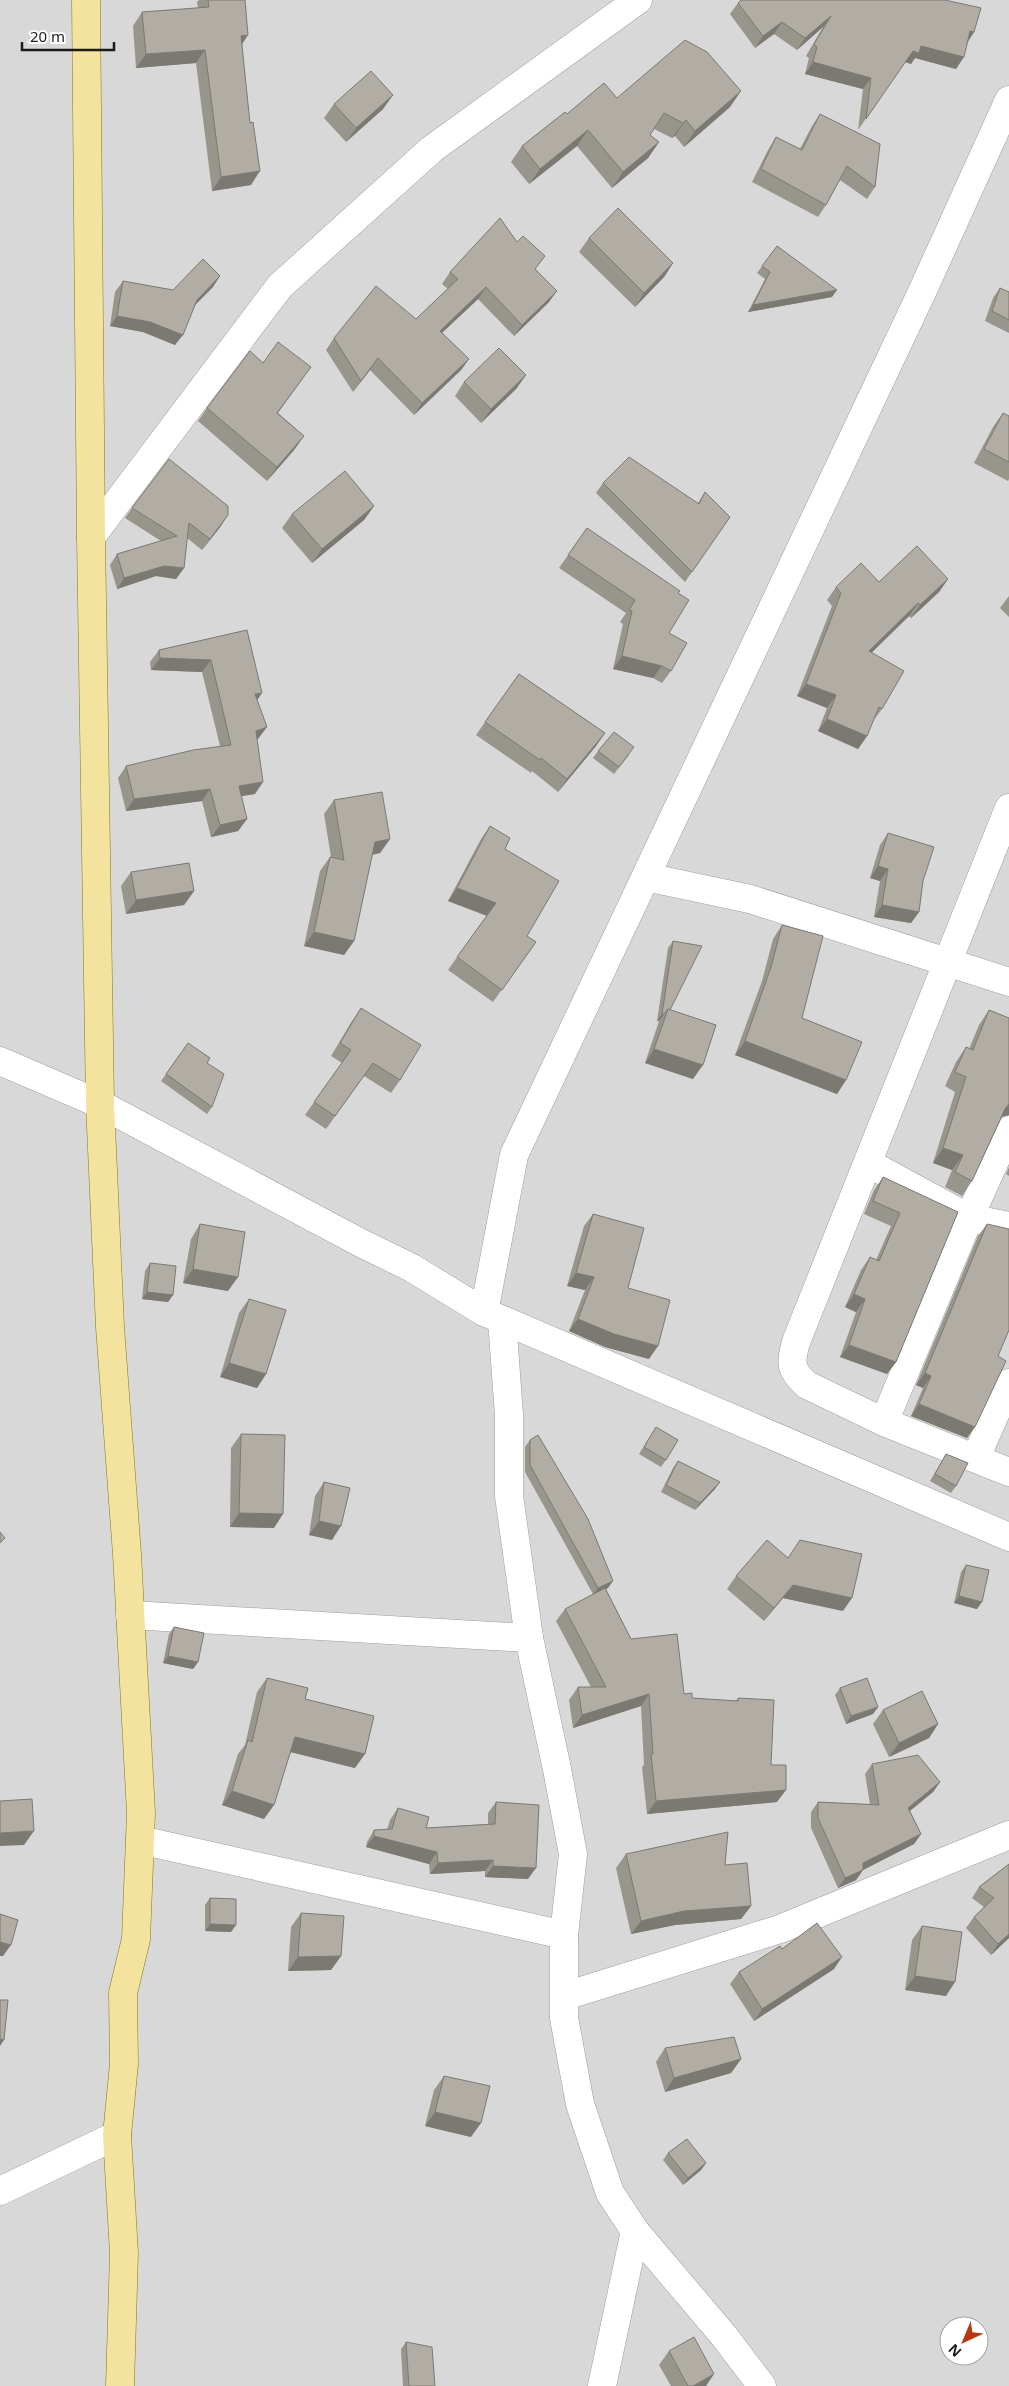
<svg xmlns="http://www.w3.org/2000/svg" width="1009" height="2386" font-family="'Noto Sans',sans-serif">
	<rect width="100%" height="100%" fill="#ecebe1"/>
	<path fill="#d9d8d8" fill-rule="evenodd" d="M0,0H1009V2386H0ZM949,2326H979V2356H949Z"/>
	<g fill="none" stroke-linecap="round" stroke-linejoin="round">
		<g stroke="#9f9f9f" stroke-width="29">
			<g id="minor">
				<path d="M91,537L280,286L432,149L638,0"/>
				<path d="M1009,808L796,1342C790,1363 790,1370 807,1385L884,1422L1009,1472"/>
				<path d="M646,877L750,899L1009,982"/>
				<path d="M0,1061L100,1104L359,1242L412,1268L484,1312L1009,1537"/>
				<path d="M868,1163L969,1218L1009,1226"/>
				<path d="M484,1312L514,1155L922,292L1009,100"/>
				<path d="M502,1320L509,1415V1496L529,1638L557,1769L573,1854L564,1935V2018L580,2104L610,2193L635,2231L724,2336L762,2386"/>
				<path d="M884,1422L969,1218L1009,1130"/>
				<path d="M976,1457L1009,1383"/>
				<path d="M130,1615L529,1638"/>
				<path d="M140,1840L564,1935"/>
				<path d="M565,1996L780,1929L1009,1835"/>
				<path d="M0,2191L117,2135"/>
				<path d="M602,2386L635,2231"/>
			</g>
		</g>
		<g stroke="#867b0c" stroke-width="29">
			<path id="major" d="M86,0L91,537L100,1104L110,1327L127,1554L141,1813L136,1939L123,1993L124,2064L117,2135L124,2253L120,2386"/>
		</g>
		<use href="#minor" stroke="#fff" stroke-width="28"/>
		<use href="#major" stroke="#f3e39f" stroke-width="28"/>
	</g>
	<g fill="#98958d">
		<path d="M199,0H245L242,44L251,185L212,191L196,63L136,68L133,26L142,12L198,8L197,2Z"/>
		<path d="M738,3L974,32L968,42L956,69L915,58L911,64L905,62L858,130L863,89L805,74L809,58L806,56L823,27L797,50L774,34L755,48L730,14Z"/>
		<path d="M393,95L383,109L346,142L324,118L334,104Z"/>
		<path d="M617,98L730,107L684,147L675,136L672,138L654,129L650,135L659,142L648,158L612,188L577,146L529,184L511,162L522,146L567,114Z"/>
		<path d="M820,114L875,187L867,199L840,180L826,205L818,217L752,182L768,150L776,137L800,149L812,126Z"/>
		<path d="M589,238L673,263L664,277L635,307L579,252Z"/>
		<path d="M777,246L832,297L748,312L765,279L757,273Z"/>
		<path d="M536,269L549,302L514,336L478,299L442,333L469,359L461,370L414,415L370,370L353,392L326,350L334,338L416,319L448,289L442,284L450,272Z"/>
		<path d="M123,281L173,290L213,287L195,305L175,345L143,332L110,326L115,292Z"/>
		<path d="M1000,288L1009,292V333L985,321L993,298Z"/>
		<path d="M263,363L311,367L278,413L304,436L294,450L267,481L198,421L207,408Z"/>
		<path d="M526,375L516,389L481,423L455,396L464,382Z"/>
		<path d="M1003,413L1009,416V479L1008,481L974,463L993,427Z"/>
		<path d="M603,483L698,503L705,492L730,517L685,582L596,493Z"/>
		<path d="M374,506L364,520L312,563L282,528L292,514Z"/>
		<path d="M132,508L221,526L202,550L187,538L184,568L176,579L156,576L117,589L110,565L117,554L161,541L125,518Z"/>
		<path d="M587,528L678,593L669,633L671,671L662,683L653,678L613,669L623,624L620,622L626,613L559,568Z"/>
		<path d="M948,579L939,592L911,618L909,616L871,653L882,709L873,721L867,736L858,749L818,731L827,708L797,696L832,606L827,600L836,587L879,582Z"/>
		<path d="M1009,596V617L1000,608Z"/>
		<path d="M247,630L257,700L258,739L257,740L255,794L241,796L247,819L238,831L211,837L202,801L126,811L118,778L126,766L220,746L202,672L151,670L150,662L159,650Z"/>
		<path d="M519,674L605,733L596,746L558,792L532,771L531,773L476,735Z"/>
		<path d="M598,751L629,755L614,774L593,758Z"/>
		<path d="M334,800L390,839L380,853L372,855L354,941L344,955L304,946L320,871L330,857H331L324,814Z"/>
		<path d="M490,826L505,849L527,936L536,942L493,1002L448,970L487,915L448,901L481,839Z"/>
		<path d="M888,833L923,881L919,912L911,923L874,917L880,881L870,878L880,845Z"/>
		<path d="M131,872L194,891L184,905L126,914L121,886Z"/>
		<path d="M782,925L802,1018L846,1080L837,1094L735,1055L762,981L773,939Z"/>
		<path d="M673,941L670,1010L693,1079L645,1063L659,1021H657L668,948Z"/>
		<path d="M361,1008L400,1080L391,1093L364,1076L326,1129L305,1115L342,1063L331,1056L352,1021Z"/>
		<path d="M989,1010L1009,1018V1115L1002,1117L972,1181L962,1196L945,1187L952,1170L933,1163L955,1092L945,1086L956,1062L966,1047L969,1049L979,1025Z"/>
		<path d="M188,1043L207,1063L212,1107L207,1114L161,1081Z"/>
		<path d="M1009,1167V1176L1006,1174Z"/>
		<path d="M883,1177L958,1212L896,1362L887,1374L840,1357L856,1312L845,1307L861,1270L870,1257L876,1260L891,1226L864,1214L874,1190Z"/>
		<path d="M593,1214L628,1288L649,1359L605,1347L569,1331L585,1290L567,1286L584,1226Z"/>
		<path d="M200,1224L228,1291L183,1283L191,1239Z"/>
		<path d="M987,1224L998,1356L967,1438L911,1416L923,1388L916,1385L978,1236Z"/>
		<path d="M150,1263L173,1295L168,1302L142,1299L145,1271Z"/>
		<path d="M249,1299L266,1374L257,1388L220,1377L239,1313Z"/>
		<path d="M656,1427L666,1460L661,1467L639,1454Z"/>
		<path d="M241,1434L274,1528L230,1527L231,1448Z"/>
		<path d="M530,1440L608,1588L606,1589L631,1639L684,1694L692,1698L736,1701L738,1698L771,1765L777,1802L647,1814L642,1767L644,1765L641,1706L573,1728L569,1700L578,1687H591L556,1621L565,1609L593,1594L525,1472V1447Z"/>
		<path d="M946,1454L956,1486L951,1493L930,1481Z"/>
		<path d="M678,1461L715,1489L695,1510L661,1492L673,1468Z"/>
		<path d="M324,1482L332,1540L309,1535L315,1496Z"/>
		<path d="M966,1565L977,1609L954,1603L961,1572Z"/>
		<path d="M736,1576L843,1611L783,1598L764,1621L727,1589Z"/>
		<path d="M174,1627L198,1662L193,1669L163,1663L169,1634Z"/>
		<path d="M267,1678L305,1699L355,1768L291,1752L264,1819L222,1805L238,1754L245,1745L257,1692Z"/>
		<path d="M840,1688L878,1707L873,1714L846,1724L835,1695Z"/>
		<path d="M883,1710L938,1724L929,1738L889,1757L873,1724Z"/>
		<path d="M872,1764L940,1782L933,1792L910,1811L921,1834L914,1844L863,1870L856,1880L838,1888L811,1828V1812L818,1802L870,1804L865,1774Z"/>
		<path d="M496,1802L528,1879L485,1877V1871L430,1874L429,1864L366,1847L367,1842L374,1830H387L390,1820L398,1808L426,1828L488,1824V1813Z"/>
		<path d="M626,1854L725,1865L751,1906L741,1919L675,1925L631,1934L616,1868Z"/>
		<path d="M1009,1864V1938L991,1955L966,1928L974,1917L984,1907L972,1898L979,1887Z"/>
		<path d="M210,1898L231,1932L205,1931V1905Z"/>
		<path d="M301,1913L341,1956L331,1970L288,1971L291,1927Z"/>
		<path d="M922,1926L946,1996L905,1990L912,1940Z"/>
		<path d="M782,1949L834,1969L754,2021L730,1984L739,1972Z"/>
		<path d="M665,2048L741,2059L731,2073L665,2092L656,2062Z"/>
		<path d="M444,2076L471,2137L425,2126L434,2090Z"/>
		<path d="M668,2153L706,2163L701,2170L683,2185L663,2160Z"/>
		<path d="M406,2342L435,2386H403L401,2349Z"/>
		<path d="M669,2351L706,2386H671L659,2365Z"/>
	</g>
	<g fill="#7c7973">
		<path d="M831,16L823,27L797,50L805,38Z"/>
		<path d="M782,22L774,34L755,48L763,36Z"/>
		<path d="M970,31L974,32L966,44Z"/>
		<path d="M248,35L239,49L241,36Z"/>
		<path d="M921,46L964,57L956,69L915,58L911,64L905,62L913,51Z"/>
		<path d="M205,50L196,63L136,68L146,54Z"/>
		<path d="M813,62L871,78L863,89L805,74Z"/>
		<path d="M741,91L730,107L684,147L695,131Z"/>
		<path d="M393,95L383,109L346,142L356,128Z"/>
		<path d="M686,120L675,136L672,138L683,123Z"/>
		<path d="M588,130L577,146L529,184L540,169Z"/>
		<path d="M659,142L648,158L612,188L623,172Z"/>
		<path d="M260,171L251,185L212,191L221,177Z"/>
		<path d="M673,263L664,277L635,307L644,293Z"/>
		<path d="M220,276L213,287L190,310L197,300Z"/>
		<path d="M486,287L478,299L432,342L440,331Z"/>
		<path d="M837,290L832,297L748,312L753,305Z"/>
		<path d="M557,291L549,302L514,336L522,325Z"/>
		<path d="M117,316L150,322L183,335L175,345L143,332L110,326Z"/>
		<path d="M378,358L370,370L353,392L361,381Z"/>
		<path d="M469,359L461,370L414,415L422,403Z"/>
		<path d="M526,375L516,389L481,423L491,409Z"/>
		<path d="M304,436L294,450L267,481L277,467Z"/>
		<path d="M374,506L364,520L312,563L322,549Z"/>
		<path d="M228,515L221,526L202,550L210,539Z"/>
		<path d="M164,566L184,568L176,579L156,576L117,589L124,578Z"/>
		<path d="M948,579L939,592L911,618L920,605Z"/>
		<path d="M918,603L909,616L860,664L869,651Z"/>
		<path d="M622,656L662,666L653,678L613,669Z"/>
		<path d="M160,658L211,660L202,672L151,670Z"/>
		<path d="M806,684L836,695L827,708L797,696Z"/>
		<path d="M262,693L254,705L255,694Z"/>
		<path d="M827,719L867,736L858,749L818,731Z"/>
		<path d="M267,727L258,739L247,743L256,731Z"/>
		<path d="M605,733L596,746L558,792L567,779Z"/>
		<path d="M263,782L255,794L230,798L239,786Z"/>
		<path d="M210,789L202,801L126,811L134,799Z"/>
		<path d="M247,819L238,831L211,837L220,825Z"/>
		<path d="M390,839L380,853L365,856L375,842Z"/>
		<path d="M878,866L888,869L880,881L870,878Z"/>
		<path d="M457,888L496,903L487,916L448,901Z"/>
		<path d="M194,891L184,905L126,914L136,900Z"/>
		<path d="M882,905L919,912L911,923L874,917Z"/>
		<path d="M314,932L354,941L344,955L304,946Z"/>
		<path d="M662,1014H664L659,1021H657Z"/>
		<path d="M745,1041L846,1080L837,1094L735,1055Z"/>
		<path d="M654,1049L703,1065L693,1079L645,1063Z"/>
		<path d="M1009,1104V1115L1000,1117L1005,1109Z"/>
		<path d="M943,1148L963,1155L952,1170L933,1163Z"/>
		<path d="M193,1269L238,1277L228,1291L183,1283Z"/>
		<path d="M576,1273L594,1277L585,1290L567,1286Z"/>
		<path d="M147,1292L173,1295L168,1302L142,1299Z"/>
		<path d="M854,1294L865,1299L856,1312L845,1307Z"/>
		<path d="M578,1319L658,1346L649,1359L605,1347L569,1331Z"/>
		<path d="M849,1345L896,1362L887,1374L840,1357Z"/>
		<path d="M229,1363L266,1374L257,1388L220,1377Z"/>
		<path d="M925,1373L931,1376L923,1388L916,1385Z"/>
		<path d="M919,1404L975,1427L967,1438L911,1416Z"/>
		<path d="M720,1482L715,1489L695,1510L700,1503Z"/>
		<path d="M239,1513L283,1514L274,1528L230,1527Z"/>
		<path d="M319,1521L341,1526L332,1540L309,1535Z"/>
		<path d="M613,1581L608,1588L593,1595L598,1588Z"/>
		<path d="M793,1585L852,1598L843,1611L783,1598L764,1621L774,1608Z"/>
		<path d="M959,1596L982,1602L977,1609L954,1603Z"/>
		<path d="M168,1656L198,1662L193,1669L163,1663Z"/>
		<path d="M649,1694L641,1706L573,1728L582,1715Z"/>
		<path d="M878,1707L873,1714L846,1724L851,1716Z"/>
		<path d="M938,1724L929,1738L889,1757L899,1743Z"/>
		<path d="M295,1737L365,1754L355,1768L286,1751Z"/>
		<path d="M940,1782L933,1792L901,1818L908,1808Z"/>
		<path d="M786,1790L777,1802L647,1814L656,1801Z"/>
		<path d="M232,1791L274,1805L264,1819L222,1805Z"/>
		<path d="M34,1831L24,1845L0,1846V1833Z"/>
		<path d="M921,1834L914,1844L857,1873L863,1870L856,1880L838,1888L845,1878L863,1863Z"/>
		<path d="M374,1836L437,1852L429,1864L366,1847Z"/>
		<path d="M493,1860L485,1871L430,1874L438,1863Z"/>
		<path d="M493,1866L536,1868L528,1879L485,1877Z"/>
		<path d="M751,1906L741,1919L675,1925L631,1934L641,1921L684,1911Z"/>
		<path d="M210,1924L236,1925L231,1932L205,1931Z"/>
		<path d="M1009,1934V1938L991,1955L998,1944Z"/>
		<path d="M0,1942L11,1945L3,1956H0Z"/>
		<path d="M341,1956L331,1970L288,1971L298,1957Z"/>
		<path d="M842,1957L834,1969L754,2021L762,2009Z"/>
		<path d="M915,1976L955,1982L946,1996L905,1990Z"/>
		<path d="M0,2039L4,2040L0,2046Z"/>
		<path d="M741,2059L731,2073L665,2092L674,2078Z"/>
		<path d="M435,2112L481,2123L471,2137L425,2126Z"/>
		<path d="M706,2163L701,2170L683,2185L688,2178Z"/>
		<path d="M714,2374L706,2386H693Z"/>
	</g>
	<g fill="#b1ada4" stroke="#7c7973">
		<path d="M208,0H245L248,35L241,36L250,123L253,122L260,171L221,177L205,50L146,54L142,12L209,7Z"/>
		<path d="M741,0H945L981,8L974,32L970,31L964,57L921,46L919,53L913,51L866,119L871,78L813,62L817,47L814,44L831,16L805,38L782,22L763,36L738,3Z"/>
		<path d="M685,40L707,52L741,91L695,131L686,120L683,123L664,113L650,135L659,142L623,172L588,130L540,169L522,146L565,112L567,114L604,83L617,98Z"/>
		<path d="M371,71L393,95L356,128L334,104Z"/>
		<path d="M820,114L880,144L875,187L847,166L826,205L761,169L776,137L802,150Z"/>
		<path d="M618,208L673,263L644,293L589,238Z"/>
		<path d="M500,218L517,242L523,236L545,256L535,269L557,291L522,325L486,287L440,331L469,359L422,403L378,358L361,381L334,338L376,286L416,319L458,279L450,272Z"/>
		<path d="M777,246L837,290L753,305L770,272L762,266Z"/>
		<path d="M203,259L220,276L197,300L183,335L150,322L117,316L123,281L173,290Z"/>
		<path d="M1000,288L1009,292V320L992,311Z"/>
		<path d="M278,342L311,367L277,413L304,436L277,467L207,408L250,351L263,363Z"/>
		<path d="M499,348L526,375L491,409L464,382Z"/>
		<path d="M1003,413L1009,416V462L984,449Z"/>
		<path d="M629,457L699,504L705,492L730,517L692,572L603,483Z"/>
		<path d="M169,459L228,506V515L210,539L189,523L184,568L164,566L124,578L117,554L177,536L132,508Z"/>
		<path d="M345,471L374,506L322,549L292,514Z"/>
		<path d="M587,528L680,591L678,593L689,600L669,633L687,643L671,671L662,666L622,656L632,611L629,610L635,600L568,555Z"/>
		<path d="M917,546L948,579L920,605L918,603L869,651L904,671L882,709L879,707L867,736L827,719L836,695L806,684L841,593L836,587L861,563L879,582Z"/>
		<path d="M247,630L262,693L255,694L267,727L256,731L263,782L239,786L247,819L220,825L210,789L134,799L126,766L193,750L231,745L211,660L160,658L159,650Z"/>
		<path d="M519,674L605,733L567,779L541,758L540,760L485,722Z"/>
		<path d="M614,732L634,747L619,767L598,751Z"/>
		<path d="M382,792L390,839L375,842L354,941L314,932L330,857L344,860L334,800Z"/>
		<path d="M490,826L510,838L505,849L559,881L527,936L536,942L502,990L457,957L496,903L457,888Z"/>
		<path d="M888,833L934,847L923,881L919,912L882,905L888,869L878,866Z"/>
		<path d="M189,863L194,891L136,900L131,872Z"/>
		<path d="M782,925L823,936L802,1018L862,1042L846,1080L745,1041L771,967Z"/>
		<path d="M673,941L702,946L670,1010L668,1009L664,1014H662Z"/>
		<path d="M361,1008L421,1045L400,1080L373,1063L335,1116L314,1102L351,1050L340,1043Z"/>
		<path d="M668,1009L716,1025L703,1065L654,1049Z"/>
		<path d="M989,1010L1009,1018V1104L1005,1109L972,1181L955,1172L963,1155L943,1148L966,1077L955,1072L966,1047L973,1050Z"/>
		<path d="M188,1043L210,1058L207,1063L224,1074L212,1107L166,1074Z"/>
		<path d="M883,1177L958,1212L896,1362L849,1345L865,1299L854,1294L870,1257L879,1261L900,1213L873,1201Z"/>
		<path d="M593,1214L644,1228L628,1288L670,1300L658,1346L614,1334L578,1319L594,1277L576,1273Z"/>
		<path d="M200,1224L245,1232L238,1277L193,1269Z"/>
		<path d="M987,1224L1009,1229V1330L998,1356L1006,1361L975,1427L919,1404L931,1376L925,1373Z"/>
		<path d="M150,1263L176,1266L173,1295L147,1292Z"/>
		<path d="M249,1299L286,1310L266,1374L229,1363Z"/>
		<path d="M656,1427L678,1440L666,1460L644,1447Z"/>
		<path d="M241,1434L285,1435L283,1514L239,1513Z"/>
		<path d="M538,1435L588,1519L613,1581L598,1588L530,1465V1440Z"/>
		<path d="M946,1454L968,1463L956,1486L935,1474Z"/>
		<path d="M678,1461L720,1482L700,1503L666,1485Z"/>
		<path d="M324,1482L350,1488L341,1526L319,1521Z"/>
		<path d="M0,1532L5,1538L0,1543Z"/>
		<path d="M767,1540L788,1558L800,1540L862,1554L852,1598L793,1585L774,1608L736,1576Z"/>
		<path d="M966,1565L989,1570L982,1602L959,1596Z"/>
		<path d="M605,1588L631,1639L677,1634L684,1694L692,1693V1698L738,1701V1698L774,1700L771,1765H786V1790L656,1801L651,1754H653L649,1694L582,1715L578,1687H606L565,1609Z"/>
		<path d="M174,1627L204,1633L198,1662L168,1656Z"/>
		<path d="M267,1678L308,1688L305,1699L374,1716L365,1754L295,1737L274,1805L232,1791L248,1740L252,1742Z"/>
		<path d="M867,1678L878,1707L851,1716L840,1688Z"/>
		<path d="M922,1691L938,1724L899,1743L883,1710Z"/>
		<path d="M918,1755L940,1782L908,1808L921,1834L863,1863V1870L845,1878L818,1818V1802L879,1805L872,1764Z"/>
		<path d="M32,1799L34,1831L0,1833V1801Z"/>
		<path d="M496,1802L539,1805L536,1868L493,1866V1860L438,1863L437,1852L374,1836V1830L392,1829L398,1808L429,1817L426,1828L495,1824Z"/>
		<path d="M728,1832L725,1865L747,1863L751,1906L684,1911L641,1921L626,1854Z"/>
		<path d="M1009,1864V1934L998,1944L974,1917L994,1898L979,1887Z"/>
		<path d="M210,1898L236,1899V1925L210,1924Z"/>
		<path d="M301,1913L344,1916L341,1956L298,1957Z"/>
		<path d="M0,1914L18,1920L11,1945L0,1942Z"/>
		<path d="M817,1923L842,1957L762,2009L739,1972L780,1946L782,1949Z"/>
		<path d="M922,1926L962,1932L955,1982L915,1976Z"/>
		<path d="M0,2000H8L4,2040L0,2039Z"/>
		<path d="M734,2037L741,2059L674,2078L665,2048Z"/>
		<path d="M444,2076L490,2086L481,2123L435,2112Z"/>
		<path d="M687,2139L706,2163L688,2178L668,2153Z"/>
		<path d="M694,2337L714,2374L693,2386H688L669,2351Z"/>
		<path d="M406,2342L432,2347L435,2386H409Z"/>
	</g>
	<g transform="translate(964 2341) rotate(224)"><circle r="24" fill="#ffffff" stroke="#a4a4a4"/>
	<path d="M0-4L9 19L0 12L-9 19Z" fill="#b63710"/>
	<text y="-8" font-size="14" font-weight="bold" text-anchor="middle" fill="#1b1b1b">N</text>
	</g>
	<path d="M22 42v8h92v-8" fill="none" stroke="#1b1b1b" stroke-width="2.5"/>
	<text x="30" y="42" font-size="15" fill="#1b1b1b" stroke="#ffffff" stroke-width="4" paint-order="stroke">20 m</text>
</svg>
